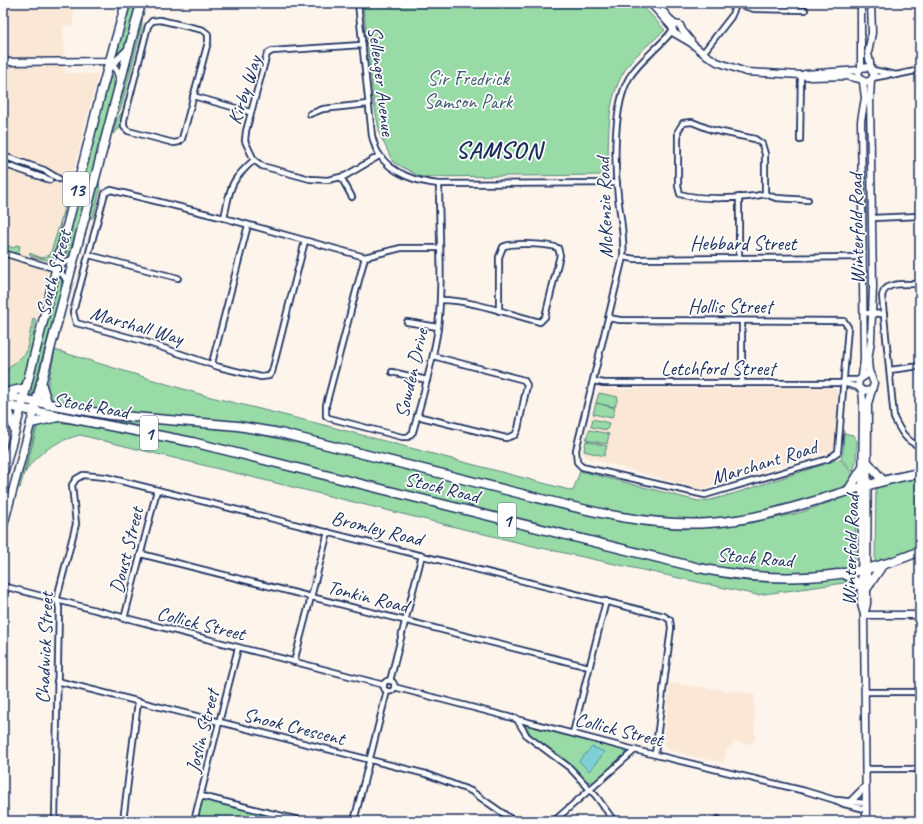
<svg xmlns="http://www.w3.org/2000/svg" width="923" height="824" font-family="Caveat,sans-serif">
	<rect width="100%" height="100%" fill="#fdf4ec"/>
	<filter id="ink" filterUnits="userSpaceOnUse"><feTurbulence type="fractalNoise" baseFrequency=".025" numOctaves="2"/><feDisplacementMap in="SourceGraphic" scale="8" xChannelSelector="R" yChannelSelector="G"/><feConvolveMatrix kernelMatrix="1 2 1 2 8 2 1 2 1" color-interpolation-filters="sRGB"/></filter>
	<g filter="url(#ink)">
		<g fill="#fae7d6">
			<path d="M3,9H74L73,26H63L65,73L98,74L3,451Z"/>
			<path d="M834,388L838,392L834,446L832,451L700,489L585,457L582,452L597,394L602,389Z"/>
			<path d="M670,683L754,694L755,740L748,744L733,741L731,748L727,747L723,763L668,750L663,744Z"/>
		</g>
		<g fill="#98dba6" stroke="#5a8582">
			<path d="M128,3H138L123,51L115,59Z"/>
			<path d="M143,3H145L142,18V27L121,108L115,119L99,181L100,190L93,218H90L92,203Z"/>
			<path d="M363,3H640L665,30C656,38 645,47 636,56C604,89 609,134 608,175L421,177L393,162L380,135L373,98Z"/>
			<path d="M111,70L114,83L113,93L86,199L68,258L62,257Z"/>
			<path d="M123,111L119,129L113,134L117,119Z"/>
			<path d="M73,173L75,174L62,219H61Z"/>
			<path d="M61,220L59,239L51,261L31,256L29,253L42,258L50,255Z"/>
			<path d="M3,244L14,248L16,245L20,246L18,254L3,249Z"/>
			<path d="M57,277H61L62,288L33,391L32,395H29Z"/>
			<path d="M33,318L36,320C32,335 31,374 21,384C16,388 9,388 3,389V373L26,353Z"/>
			<path d="M55,350L203,395L320,424L573,491L580,471L698,501L711,500L739,492L840,459L854,476C844,490 828,493 812,498C736,524 680,524 601,510L294,433L128,414L56,402L51,398L47,390Z"/>
			<path d="M599,393L618,397L615,407L596,403Z"/>
			<path d="M596,403L615,408L612,418L593,414Z"/>
			<path d="M3,409L9,414L4,419L6,444L3,456L4,441Z"/>
			<path d="M105,418L213,427L244,431L373,460L590,515L646,526L683,529L745,524L799,513L839,499L845,495L856,493L855,561L853,567L831,572L769,575L705,566L258,454Z"/>
			<path d="M593,419L609,423L607,430L591,427Z"/>
			<path d="M54,422L93,426L159,437L730,579C768,584 804,583 842,577L847,580L844,583L757,595L537,547L80,435C57,441 37,452 25,473L38,424Z"/>
			<path d="M36,424V427L20,488L17,487L33,426Z"/>
			<path d="M589,430L609,434L607,444L586,440Z"/>
			<path d="M844,433L853,435L857,441L856,461L853,472L841,458L843,453Z"/>
			<path d="M586,441L607,446L604,456L584,451Z"/>
			<path d="M920,476V547L875,563L876,485Z"/>
			<path d="M529,724L601,745L609,744L625,749L626,755L595,782H588L568,762L531,736L526,725Z"/>
			<path d="M202,798L293,821H196Z"/>
		</g>
		<path fill="#7ed0d4" stroke="#5690a5" d="M592,747L605,752L589,771L579,761Z"/>
		<g fill="none" stroke-linecap="round" stroke-linejoin="round">
			<g stroke="#1b2f5e" stroke-width="8">
				<g id="street">
					<path d="M358,3L372,136C374,142 375,149 379,154C391,174 418,182 439,184L617,183"/>
					<path d="M737,4L754,9L805,10"/>
					<path d="M160,20L203,30L208,34V42L182,139L179,142L174,143L128,131L124,127V120L148,26L152,21Z"/>
					<path d="M361,45L272,51L267,54L246,131L245,141L254,160L262,166L310,179L328,180L345,176L379,156"/>
					<path d="M703,53L731,17L737,3"/>
					<path d="M873,70L896,75L920,70"/>
					<path d="M872,78L888,75"/>
					<path d="M193,96L250,112"/>
					<path d="M310,114L323,109L368,104"/>
					<path d="M692,122L712,130L755,139L762,144L765,154V194C745,199 699,200 680,194L678,186V131L683,123Z"/>
					<path d="M800,140L801,75"/>
					<path d="M3,156L44,170L59,179"/>
					<path d="M3,164L50,180"/>
					<path d="M341,177L352,197"/>
					<path d="M765,194L776,198L808,200"/>
					<path d="M739,197V258"/>
					<path d="M224,218C231,186 229,182 254,160"/>
					<path d="M872,218L920,216"/>
					<path d="M305,241L272,372L269,376L261,377L219,367L143,341L76,323L73,312L105,193L111,190L224,218L365,257L401,248H439"/>
					<path d="M3,253L56,269L63,275L67,282"/>
					<path d="M89,255L178,278"/>
					<path d="M365,257L326,405V416L329,418L402,437H408L413,432C422,398 433,363 438,328C443,281 439,232 439,184"/>
					<path d="M623,257L635,259L862,257"/>
					<path d="M56,269L74,257"/>
					<path d="M920,284C908,285 885,280 882,296L894,418C900,430 906,442 920,446"/>
					<path d="M440,300C473,300 508,314 540,322L545,317L560,255L558,248C549,244 512,242 503,247L499,257V311"/>
					<path d="M863,313L884,314"/>
					<path d="M608,318L620,320L844,321L848,327L838,452L828,459L705,495L582,467L577,462L576,450L623,257C625,237 620,216 618,196C614,164 613,106 629,78C640,60 659,48 672,31"/>
					<path d="M742,321V382"/>
					<path d="M407,322L438,327"/>
					<path d="M212,363L248,225"/>
					<path d="M890,370L920,366"/>
					<path d="M392,372L427,380"/>
					<path d="M593,381L604,383H843L848,380H859"/>
					<path d="M843,383L858,387"/>
					<path d="M417,416L506,438L515,435L518,429L527,385L524,380L433,356"/>
					<path d="M141,554L589,667"/>
					<path d="M3,586L384,685"/>
					<path d="M124,619L157,490"/>
					<path d="M294,662L328,532"/>
					<circle cx="389" cy="686" r="5.5"/>
					<path d="M57,681L426,774L471,791L514,821"/>
					<path d="M390,681L422,555"/>
					<path d="M394,687L635,750L805,791L835,800L844,804L865,809"/>
					<path d="M865,692H920"/>
					<path d="M516,718L527,736L570,768L596,796L614,821"/>
					<path d="M573,733L606,601"/>
					<path d="M866,769H920"/>
					<path d="M201,796L303,821"/>
					<path d="M837,800L865,803"/>
					<path d="M55,821L59,608L57,598L76,524L72,485L76,479L83,475L105,477L664,616L670,620L671,628L655,754"/>
					<path d="M123,821L138,702"/>
					<path d="M194,821L238,648"/>
					<path d="M354,821L387,691"/>
					<path d="M554,821L635,750"/>
					<path d="M718,821V819"/>
				</g>
			</g>
			<g stroke="#1b2f5e" stroke-width="9">
				<g id="secondary">
					<path d="M650,3L672,27L674,33L691,43L703,53L717,62L746,72L801,75L811,77L847,76L860,79"/>
					<path d="M861,3V68"/>
					<path d="M871,3L872,33L868,53L871,68"/>
					<path d="M662,10L674,24L680,25L682,30L691,41"/>
					<path d="M110,61L117,71L120,80"/>
					<path d="M3,62L116,61L128,49"/>
					<path d="M805,74L859,70"/>
					<path d="M866,375L859,380L858,387L864,391L872,390"/>
					<path d="M862,376L864,360L861,121L865,98L863,82"/>
					<path d="M862,391L863,400L861,604L864,615L866,821"/>
					<path d="M864,615L867,604V588L868,404L874,383L869,371L868,361L871,340L873,286L870,98L871,80L874,75L869,67L861,68L858,72L860,79L866,82L871,80"/>
					<path d="M864,615H920"/>
					<path d="M851,801L865,787"/>
				</g>
			</g>
			<g stroke="#1b2f5e" stroke-width="10">
				<g id="primary">
					<path d="M3,476L21,409"/>
					<path d="M3,527L34,411"/>
					<path d="M3,591L5,590"/>
				</g>
			</g>
			<g stroke="#1b2f5e" stroke-width="11">
				<g id="highway">
					<path d="M41,383L48,405"/>
					<path d="M3,393L26,388"/>
					<path d="M3,396L110,415L238,426L280,433C358,452 436,472 514,492C578,508 642,527 709,523C782,519 848,485 920,473"/>
					<path d="M22,404L102,89L126,3"/>
					<path d="M3,405L192,442L699,568C772,583 851,582 920,551"/>
					<path d="M7,406L15,431"/>
					<path d="M35,407L141,3"/>
					<path d="M31,423L58,417"/>
					<path d="M869,464L883,481"/>
					<path d="M848,491L862,469"/>
					<path d="M842,573L852,578L861,587"/>
					<path d="M867,588L883,564"/>
				</g>
			</g>
			<use href="#street" stroke="#fff" stroke-width="4.5"/>
			<use href="#secondary" stroke="#fff" stroke-width="6"/>
			<use href="#primary" stroke="#fff" stroke-width="7"/>
			<use href="#highway" stroke="#fff" stroke-width="8"/>
		</g>
	</g>
	<g text-anchor="middle" stroke-width="3.5" stroke-linejoin="round" paint-order="stroke">
		<g fill="#fff" stroke="#5f6d8e" stroke-width="1">
			<rect x="63" y="172" width="26" height="34" rx="3"/>
			<rect x="140" y="416" width="18" height="34" rx="3"/>
			<rect x="498" y="503" width="18" height="34" rx="3"/>
		</g>
		<g font-size="19" font-weight="bold" fill="#1b2f5e">
			<text x="76" y="196">13</text>
			<text x="149" y="440">1</text>
			<text x="507" y="527">1</text>
		</g>
		<g font-size="20" fill="#3a5a70" stroke="#fff">
			<text x="468" y="85">Sir Fredrick<tspan x="468" dy="23">Samson Park</tspan></text>
		</g>
		<g font-size="20" fill="#1b2f5e" stroke="#fff">
			<text transform="translate(382 81) rotate(83)" y="7">Sellenger Avenue</text>
			<text transform="translate(244 90) rotate(-72)" y="7">Kirby Way</text>
			<text transform="translate(604 208) rotate(-92)" y="7">McKenzie Road</text>
			<text transform="translate(856 229) rotate(-91)" y="7">Winterfold Road</text>
			<text x="743" y="250">Hebbard Street</text>
			<text transform="translate(53 273) rotate(-75)" y="7">South Street</text>
			<text x="730" y="313">Hollis Street</text>
			<text transform="translate(137 325) rotate(16)" y="7">Marshall Way</text>
			<text x="718" y="375">Letchford Street</text>
			<text transform="translate(411 373) rotate(-77)" y="7">Sowden Drive</text>
			<text transform="translate(91 405) rotate(10)" y="7">Stock Road</text>
			<text transform="translate(764 462) rotate(-17)" y="7">Marchant Road</text>
			<text transform="translate(442 487) rotate(14)" y="7">Stock Road</text>
			<text transform="translate(377 528) rotate(14)" y="7">Bromley Road</text>
			<text transform="translate(126 550) rotate(-76)" y="7">Doust Street</text>
			<text transform="translate(850 550) rotate(-88)" y="7">Winterfold Road</text>
			<text transform="translate(755 557) rotate(5)" y="7">Stock Road</text>
			<text transform="translate(368 596) rotate(14)" y="7">Tonkin Road</text>
			<text transform="translate(201 623) rotate(14)" y="7">Collick Street</text>
			<text transform="translate(44 648) rotate(-88)" y="7">Chadwick Street</text>
			<text transform="translate(294 726) rotate(14)" y="7">Snook Crescent</text>
			<text transform="translate(619 729) rotate(14)" y="7">Collick Street</text>
			<text transform="translate(202 731) rotate(-76)" y="7">Joslin Street</text>
		</g>
		<g font-size="24" font-weight="bold" letter-spacing="1" fill="#1b2f5e" stroke="#fff">
			<text x="499" y="158">SAMSON</text>
		</g>
	</g>
	<rect width="923" height="824" fill="none" stroke="#fff" stroke-width="16"/>
	<rect x="8" y="8" width="907" height="808" fill="none" stroke="#1b2f5e" stroke-width="1.5" filter="url(#ink)"/>
</svg>
